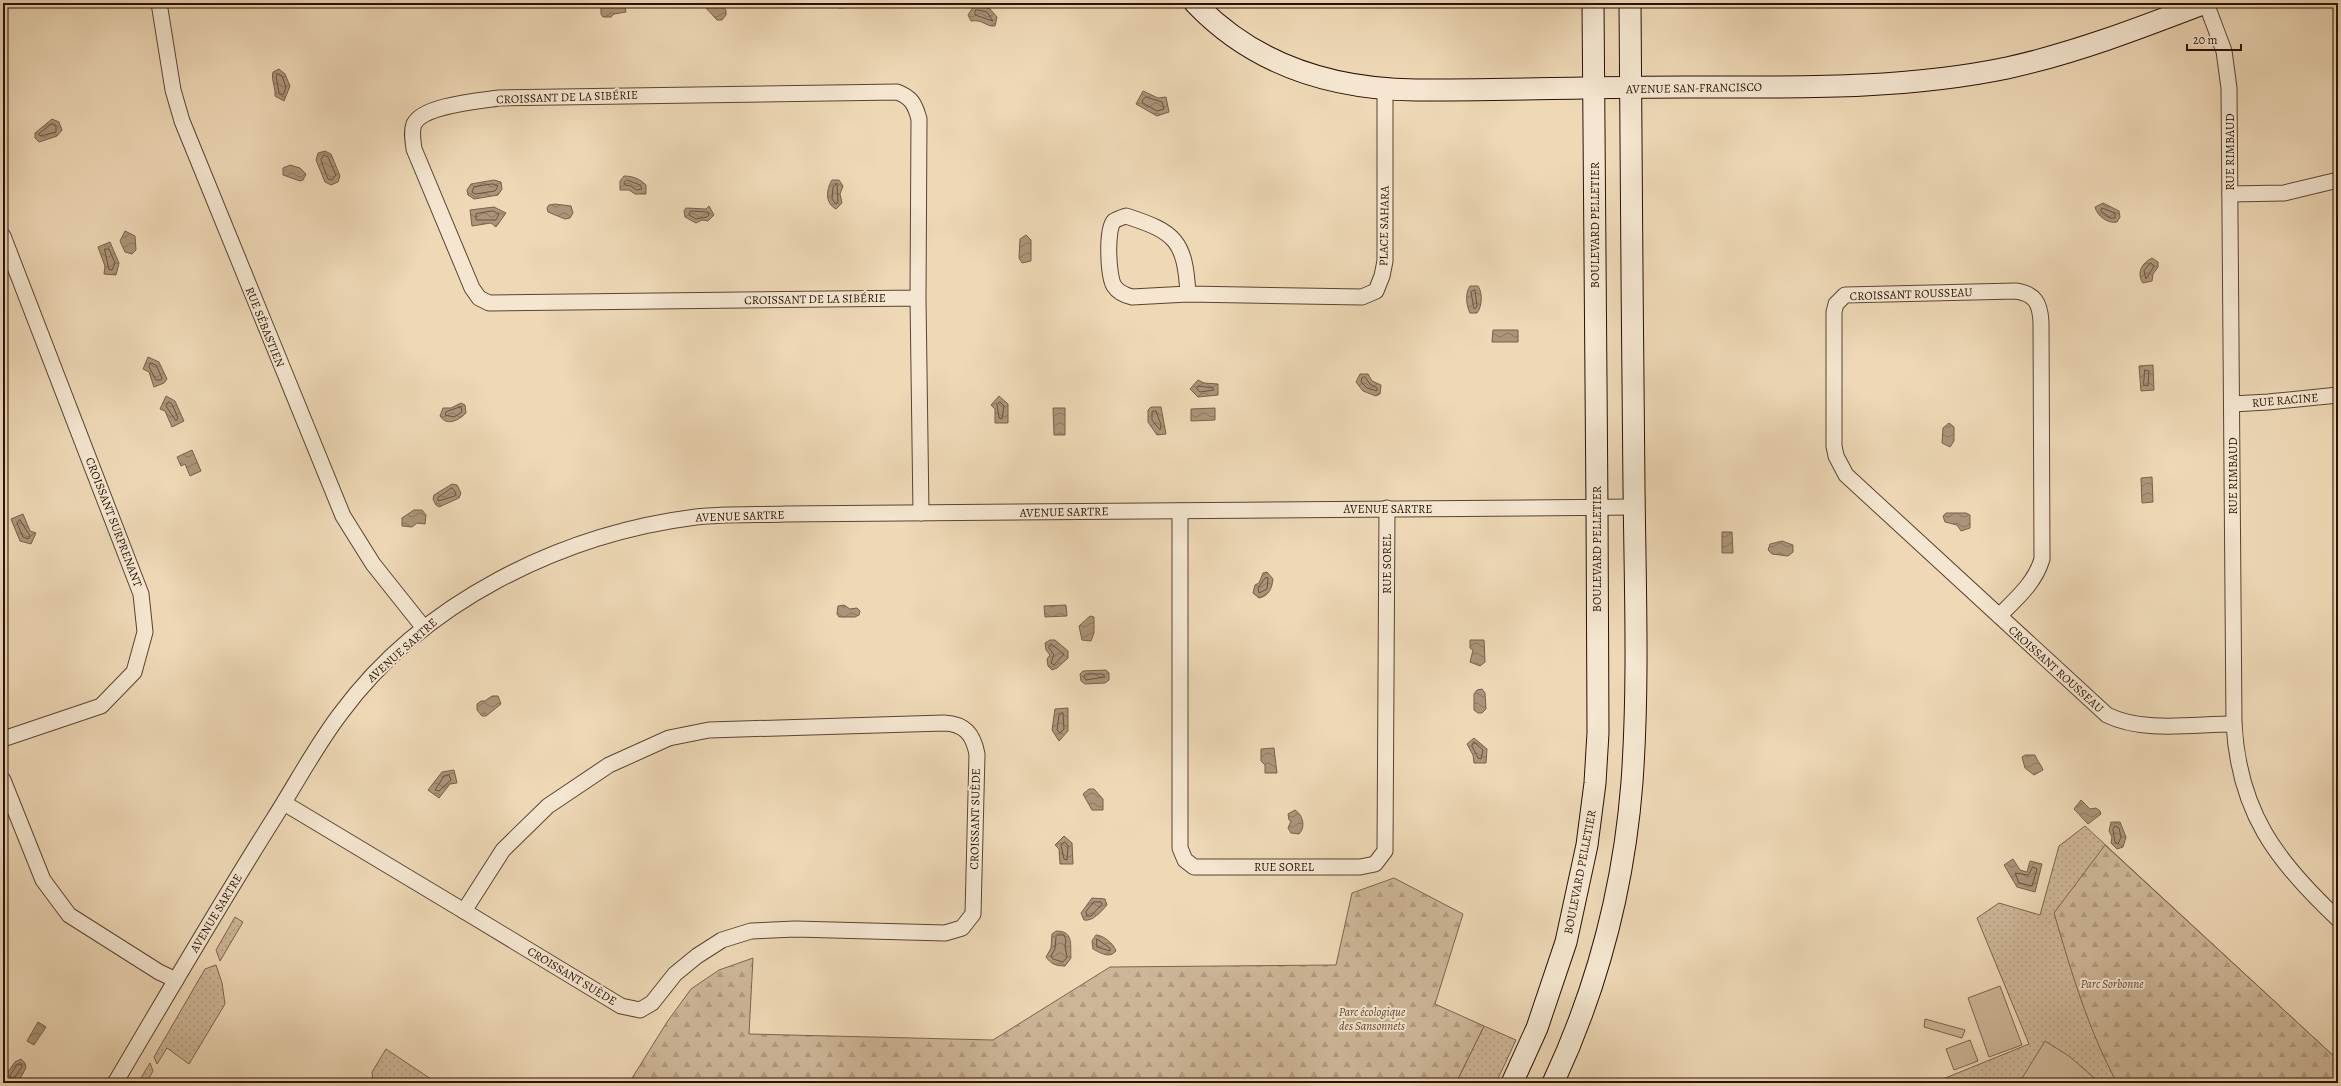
<svg xmlns="http://www.w3.org/2000/svg" width="2341" height="1086" font-family="Alegreya,serif">
	<defs>
		<pattern id="grass-dots" width="8" height="8" patternUnits="userSpaceOnUse"><rect width="8" height="8" fill="#cdb698"/><path d="M2 2h.1M6 6h.1" fill="none" stroke="#b09b81" stroke-width="1.8" stroke-linecap="round"/></pattern>
		<pattern id="forest-firs" width="22" height="20" patternUnits="userSpaceOnUse"><rect width="22" height="20" fill="#cdb698"/><path d="M5 1l3.5 6h-7zM16 11l3.5 6h-7z" fill="#b09b81"/></pattern>
		<pattern id="water-waves" width="16" height="10" patternUnits="userSpaceOnUse"><rect width="16" height="10" fill="#ab9479"/><path d="M0 5q4-4 8 0t8 0" fill="none" stroke="#8b7761"/></pattern>
	</defs>
	<rect width="100%" height="100%" fill="#eed8b6"/>
	<filter id="stains"><feTurbulence type="fractalNoise" baseFrequency=".005" numOctaves="4"/><feColorMatrix values="0 0 0 0 .2 0 0 0 0 .09 0 0 0 0 .02 0 0 0 .5 -.17"/></filter>
	<radialGradient id="worn" r=".72"><stop offset=".6" stop-color="#630" stop-opacity="0"/><stop offset="1" stop-color="#630" stop-opacity=".3"/></radialGradient>
	<g fill="url(#grass-dots)" stroke="#7c644e">
		<path d="M2085,826L2338,1060V1083H1933L2029,1044L1977,918L1999,903L2040,915L2059,846Z"/>
		<path d="M235,917L243,922L220,961L216,950Z"/>
		<path d="M216,965L222,983L225,1004L189,1064L167,1048L157,1064L154,1057L205,969Z"/>
		<path d="M1484,1026L1516,1040L1496,1083H1456Z"/>
		<path d="M386,1049L437,1083H373L372,1072Z"/>
		<path d="M150,1063L153,1071L146,1083H138Z"/>
	</g>
	<g fill="url(#forest-firs)" stroke="#7c644e">
		<path d="M2105,845L2338,1060V1083H2117C2088,1029 2071,971 2054,913Z"/>
		<path d="M1394,878L1463,914L1435,1004L1484,1026L1456,1083H629L667,1022L691,989L719,970L753,958L749,1034L993,1040L1110,967L1336,965L1352,893Z"/>
	</g>
	<g fill="#cdb698" stroke="#7c644e">
		<path d="M2000,986L2022,1045L1989,1057L1968,998Z"/>
		<path d="M1925,1019L1965,1030L1962,1038L1924,1027Z"/>
		<path d="M1970,1040L1978,1061L1954,1070L1946,1049Z"/>
		<path d="M2045,1041L2069,1056L2100,1083H2019Z"/>
	</g>
	<g fill="url(#water-waves)" stroke="#77604a">
		<path d="M612,3H624L626,12L614,14L611,17H603L601,14V8Z"/>
		<path d="M705,3H718L726,10V15L722,20H717L706,8Z"/>
		<path d="M835,3H862L857,7L839,8Z"/>
		<path d="M975,4L990,9L997,17L995,26C986,27 983,19 971,21L968,15Z"/>
		<path d="M279,69L285,74L290,86L284,101L275,96C276,88 271,80 273,72Z"/>
		<path d="M1143,91L1158,98L1166,97L1169,112L1157,116L1136,104Z"/>
		<path d="M52,119L59,122L62,130L57,136L39,142L35,138V133Z"/>
		<path d="M325,151L331,154L340,176L338,182L331,185L325,182L316,160L318,153Z"/>
		<path d="M290,165L300,168L306,174L303,180L300,181L283,175V168Z"/>
		<path d="M624,176C633,176 640,179 646,185V194H635L629,190H620V181Z"/>
		<path d="M494,180L501,182L502,189L498,195L474,199L468,195L467,190L471,184Z"/>
		<path d="M832,180H839L843,186L840,194L842,203L836,209C825,203 826,190 832,180Z"/>
		<path d="M2103,203L2119,211L2120,217L2117,222C2108,224 2097,216 2095,207Z"/>
		<path d="M555,204L571,206L573,213L570,218L565,219L548,212L547,208L549,205Z"/>
		<path d="M709,206L714,215L708,221L702,220L696,223L685,217L684,211L686,208L706,209Z"/>
		<path d="M494,207L506,213L496,227L491,223L472,226L470,210Z"/>
		<path d="M125,231L135,236L136,250L132,254L125,252L120,241Z"/>
		<path d="M1026,235L1031,240V261L1022,263L1019,258L1020,239Z"/>
		<path d="M110,242L119,263L116,275L104,274L105,266L98,247Z"/>
		<path d="M2152,258L2158,262V267L2153,274L2152,281L2143,283C2136,273 2142,263 2152,258Z"/>
		<path d="M1470,286H1478C1483,293 1482,307 1477,313H1470C1466,305 1465,293 1470,286Z"/>
		<path d="M1493,330H1518V342H1492Z"/>
		<path d="M148,357L159,362L167,379L164,383L154,387L149,372L143,369Z"/>
		<path d="M2153,365L2154,390L2141,391L2139,366Z"/>
		<path d="M1360,374H1368L1372,381L1381,385L1380,394L1376,396L1363,391L1356,382Z"/>
		<path d="M1198,380L1204,383L1218,384V395L1198,397L1190,389Z"/>
		<path d="M166,396L175,401L184,421L172,427L165,411L160,409Z"/>
		<path d="M999,396L1008,404V423H995V409L991,405Z"/>
		<path d="M461,403L465,405L466,413C459,420 447,427 440,416L443,408H451Z"/>
		<path d="M1151,407H1161L1166,434L1157,435L1148,422V410Z"/>
		<path d="M1053,408H1065V435H1054Z"/>
		<path d="M1215,408V420L1191,421V409Z"/>
		<path d="M1949,423L1954,427V441L1950,447L1942,443L1943,428Z"/>
		<path d="M192,450L201,471L190,476L185,464L181,466L177,457Z"/>
		<path d="M2152,477L2153,502L2142,503L2141,478Z"/>
		<path d="M452,484L457,485L461,493L459,498L439,507L436,505L433,499L434,495Z"/>
		<path d="M414,510H422L426,515L425,524L417,523L412,527L402,526V518Z"/>
		<path d="M1946,513H1966L1970,515V528L1961,531L1957,525L1945,522L1943,516Z"/>
		<path d="M23,514L30,531L36,533L31,544L20,541L11,519Z"/>
		<path d="M1722,532H1732L1733,553H1722Z"/>
		<path d="M1782,541L1793,545V552L1788,556L1772,554L1768,550L1770,544Z"/>
		<path d="M1267,572L1273,579C1272,588 1269,596 1259,598L1253,593L1255,585L1259,583L1263,573Z"/>
		<path d="M844,605L850,609L857,608L860,611L859,615L855,617H839L837,614L838,606Z"/>
		<path d="M1066,605L1067,616L1045,617L1044,606Z"/>
		<path d="M1090,616L1094,617V633L1091,641L1082,640L1079,626Z"/>
		<path d="M1050,640H1055L1068,651V658L1057,668L1052,670L1048,666L1047,659L1050,655L1046,650L1045,643Z"/>
		<path d="M1470,640H1484L1485,662L1480,666L1470,662L1473,650L1470,648Z"/>
		<path d="M1106,670L1109,673V680L1105,683L1085,684L1081,681L1080,674L1083,671Z"/>
		<path d="M1482,689L1485,693L1486,709L1482,713H1478L1474,710V694L1477,690Z"/>
		<path d="M492,696H498L501,704L486,716H482L477,710V704L481,701H485Z"/>
		<path d="M1068,708V731L1059,741L1052,730L1055,709Z"/>
		<path d="M1474,738L1487,749L1486,763H1474L1473,755L1467,744Z"/>
		<path d="M1274,748L1277,773H1265V765L1261,761V749Z"/>
		<path d="M2025,755H2035C2037,761 2041,764 2043,770L2034,775L2025,768L2022,757Z"/>
		<path d="M454,770L457,783L450,784L439,798L428,790L442,772Z"/>
		<path d="M1089,789H1094L1103,799V810H1092L1083,794Z"/>
		<path d="M2081,800L2090,809L2096,808L2100,811L2101,814L2088,824L2074,809Z"/>
		<path d="M1295,810C1303,815 1306,827 1299,834L1291,833L1288,828L1291,821L1289,820L1288,814Z"/>
		<path d="M2111,822H2120L2126,837L2123,847L2117,849L2111,843L2112,837L2109,831Z"/>
		<path d="M1064,836L1072,843L1073,864H1060L1059,849L1055,845Z"/>
		<path d="M2013,859L2020,870L2027,872L2030,861L2042,864L2035,892L2017,887L2004,865Z"/>
		<path d="M1092,898L1105,899L1107,905C1102,911 1092,922 1084,920L1081,913Z"/>
		<path d="M1056,931C1074,931 1070,944 1071,958L1065,966C1056,966 1051,964 1046,957L1051,948L1052,934Z"/>
		<path d="M1096,935C1103,935 1114,944 1116,951C1109,959 1101,953 1093,949L1092,941Z"/>
		<path d="M38,1022L46,1027L34,1045L27,1041Z"/>
		<path d="M21,1059L25,1063L26,1068L18,1082L10,1083L5,1076L15,1062Z"/>
	</g>
	<g fill="none" stroke-linecap="round" stroke-linejoin="round">
		<g stroke="#6a523e" stroke-width="1">
			<path d="M978,10L987,12L993,21L975,15V11Z"/>
			<path d="M278,74L282,76L286,87L283,95L279,93L276,77Z"/>
			<path d="M1146,97L1162,102L1164,109L1157,111L1143,103L1142,101Z"/>
			<path d="M52,124L56,126V132L40,136L39,134Z"/>
			<path d="M324,155L328,157L336,175L332,180L328,179L321,160Z"/>
			<path d="M627,180L640,185L642,189L636,190L631,186L625,185L624,183Z"/>
			<path d="M493,184L498,186L495,191L475,194L472,192L474,187Z"/>
			<path d="M837,184L838,202L836,204L832,199L833,187Z"/>
			<path d="M2102,208L2115,213V218H2110L2101,211Z"/>
			<path d="M493,211L499,214L496,220H476V214Z"/>
			<path d="M691,211L708,212L709,215L707,217L696,219L689,215Z"/>
			<path d="M105,249H109L115,263L112,270L109,269Z"/>
			<path d="M2151,263L2154,266L2146,279L2144,271Z"/>
			<path d="M1475,290L1477,307L1474,309L1471,292Z"/>
			<path d="M151,363L156,365L162,378L161,380H156L149,367Z"/>
			<path d="M2145,370L2149,371L2148,386L2144,385Z"/>
			<path d="M1365,377L1370,384L1377,388V391L1367,388L1361,382L1362,378Z"/>
			<path d="M1199,386L1213,388L1214,390L1200,392L1197,389Z"/>
			<path d="M169,402L172,404L178,418L176,421L166,406Z"/>
			<path d="M1000,402L1004,406L1002,419L999,418L997,405Z"/>
			<path d="M461,407L462,412L454,417L445,415L446,412Z"/>
			<path d="M1156,411L1161,425L1160,430L1152,420V412Z"/>
			<path d="M452,488L456,493L455,496L438,501V498Z"/>
			<path d="M20,520L30,536L28,539L23,537L17,523Z"/>
			<path d="M1268,578L1267,589L1259,593L1258,588L1265,578Z"/>
			<path d="M1051,644L1064,654L1054,665L1051,663L1054,655L1049,648Z"/>
			<path d="M1086,674H1103L1105,677L1086,680L1084,677Z"/>
			<path d="M1063,713L1064,729L1060,733L1057,730L1059,715Z"/>
			<path d="M1474,742L1483,750L1481,759L1478,758L1472,746Z"/>
			<path d="M449,775L451,780L439,791L435,790L444,776Z"/>
			<path d="M2115,826L2119,828L2121,837L2118,844L2115,842L2113,830Z"/>
			<path d="M1065,842L1068,846L1067,860L1064,859L1061,845Z"/>
			<path d="M2033,867L2037,869L2032,886L2019,883L2015,873L2028,875Z"/>
			<path d="M1094,902H1101L1102,904L1091,916H1087L1086,912Z"/>
			<path d="M1058,935H1064L1066,940L1065,946L1067,957L1063,962L1053,959L1051,956L1055,949L1056,937Z"/>
			<path d="M1097,939L1110,948V951L1097,947Z"/>
			<path d="M17,1065L21,1064L22,1067L12,1081L10,1076Z"/>
		</g>
		<g stroke="#5b4330" stroke-width="17">
			<g id="street">
				<path d="M159,3L173,90L182,121L343,516L373,564L424,628"/>
				<path d="M2206,3L2224,51L2229,88L2234,724C2239,812 2276,861 2338,919"/>
				<path d="M2230,194L2284,193L2338,180"/>
				<path d="M3,236L141,594L145,632L134,672L101,706L3,739"/>
				<path d="M1188,294C1185,241 1176,232 1126,216C1123,217 1117,219 1114,221C1106,229 1108,276 1114,286C1118,292 1124,295 1132,297L1188,294L1362,297L1376,291L1382,276L1385,261V90"/>
				<path d="M918,298L489,303L479,298L472,288L414,149C413,140 411,132 414,124C423,105 480,101 499,98L897,92C911,97 915,104 919,119L918,298L921,513"/>
				<path d="M2232,404L2268,402L2338,395"/>
				<path d="M1180,511V848L1185,860L1194,867H1360L1375,864L1385,851L1387,508"/>
				<path d="M1999,616C2016,599 2035,583 2042,559L2041,322C2040,303 2035,294 2016,291L1845,295L1836,304L1834,312V446L1836,456L1846,475L2107,715C2143,733 2194,724 2234,724"/>
				<path d="M944,723C965,724 973,734 977,754L973,914L962,928L945,933L795,929L751,931L722,940L697,956L675,974L652,1003L640,1010L621,1006L464,911L503,850L548,806L609,765L669,738L709,730Z"/>
				<path d="M3,780L43,880L69,915L159,972L176,980"/>
				<path d="M284,803L464,911"/>
				<path d="M115,1083C167,995 218,907 273,820C296,784 315,747 341,713C423,602 561,534 696,517C725,514 756,515 785,514L1634,507"/>
			</g>
		</g>
		<g stroke="#2a1103" stroke-width="23">
			<g id="secondary">
				<path d="M1195,3C1254,65 1332,89 1416,90C1506,90 1596,87 1686,87C1793,87 1901,90 2007,68C2075,53 2140,28 2205,3"/>
				<path d="M1512,1083L1537,1028L1566,942L1587,845L1595,783L1598,733L1597,508L1593,3"/>
				<path d="M1553,1083C1597,989 1624,886 1632,782C1639,684 1635,584 1634,486C1633,325 1630,164 1630,3"/>
			</g>
		</g>
		<use href="#street" stroke="#f4e6d0" stroke-width="15"/>
		<use href="#secondary" stroke="#f4e6d0" stroke-width="21"/>
	</g>
	<g text-anchor="middle" stroke-width="4" stroke-linejoin="round" paint-order="stroke">
		<g font-size="12" fill="#2a1103" stroke="#f4e6d0">
			<text transform="translate(1694 88) rotate(-1)" y="4">AVENUE SAN-FRANCISCO</text>
			<text transform="translate(567 97) rotate(-2)" y="4">CROISSANT DE LA SIBÉRIE</text>
			<text transform="translate(2230 152) rotate(-90)" y="4">RUE RIMBAUD</text>
			<text transform="translate(1595 225) rotate(-90)" y="4">BOULEVARD PELLETIER</text>
			<text transform="translate(1384 226) rotate(-89)" y="4">PLACE SAHARA</text>
			<text transform="translate(1911 294) rotate(-2)" y="4">CROISSANT ROUSSEAU</text>
			<text transform="translate(815 299) rotate(-1)" y="4">CROISSANT DE LA SIBÉRIE</text>
			<text transform="translate(265 327) rotate(68)" y="4">RUE SÉBASTIEN</text>
			<text transform="translate(2285 400) rotate(-5)" y="4">RUE RACINE</text>
			<text transform="translate(2233 476) rotate(-90)" y="4">RUE RIMBAUD</text>
			<text x="1388" y="513">AVENUE SARTRE</text>
			<text transform="translate(1064 512) rotate(-1)" y="4">AVENUE SARTRE</text>
			<text transform="translate(740 516) rotate(-2)" y="4">AVENUE SARTRE</text>
			<text transform="translate(114 522) rotate(69)" y="4">CROISSANT SURPRENANT</text>
			<text transform="translate(1597 549) rotate(-90)" y="4">BOULEVARD PELLETIER</text>
			<text transform="translate(1387 564) rotate(-90)" y="4">RUE SOREL</text>
			<text transform="translate(402 650) rotate(-42)" y="4">AVENUE SARTRE</text>
			<text transform="translate(2056 669) rotate(42)" y="4">CROISSANT ROUSSEAU</text>
			<text transform="translate(975 819) rotate(-89)" y="4">CROISSANT SUÈDE</text>
			<text x="1284" y="871">RUE SOREL</text>
			<text transform="translate(1580 872) rotate(-79)" y="4">BOULEVARD PELLETIER</text>
			<text transform="translate(216 913) rotate(-59)" y="4">AVENUE SARTRE</text>
			<text transform="translate(572 976) rotate(31)" y="4">CROISSANT SUÈDE</text>
		</g>
		<g font-size="12" font-style="italic" fill="#634b37" stroke="#f4e6d0">
			<text x="2112" y="988">Parc Sorbonne</text>
			<text x="1372" y="1016">Parc écologique<tspan x="1372" dy="14">des Sansonnets</tspan></text>
		</g>
	</g>
	<rect width="2341" height="1086" fill="none" stroke="#eed8b6" stroke-width="16"/>
	<rect x="4" y="4" width="2333" height="1078" fill="none" stroke="#2a1103" stroke-width="2"/>
	<rect x="8" y="8" width="2325" height="1070" fill="none" stroke="#2a1103"/>
	<path d="M2187 44v6h54v-6" fill="none" stroke="#2a1103" stroke-width="2"/>
	<text x="2193" y="44" font-size="12" fill="#2a1103" stroke="#f4e6d0" stroke-width="3" paint-order="stroke">20 m</text>
	<rect width="100%" height="100%" filter="url(#stains)"/>
	<rect width="100%" height="100%" fill="url(#worn)"/>
</svg>
